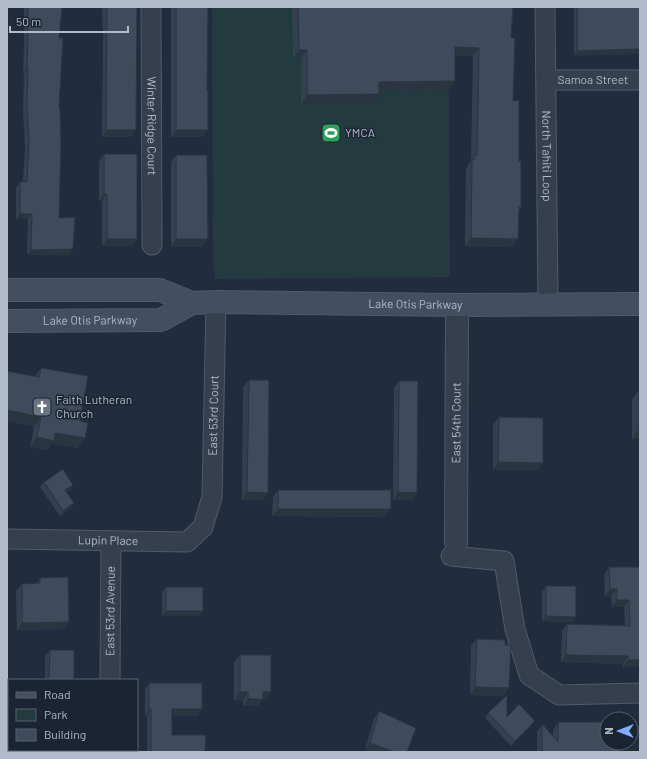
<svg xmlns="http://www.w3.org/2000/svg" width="647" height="759" font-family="Barlow,sans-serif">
	<rect width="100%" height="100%" fill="#212d3e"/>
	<path fill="#233b3f" d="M212,7H448L450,277L215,279L213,260Z"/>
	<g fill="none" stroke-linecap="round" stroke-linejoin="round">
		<g stroke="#515a68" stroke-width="21">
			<g id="minor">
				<path id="s1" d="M151,7L152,245"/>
				<path id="s2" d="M545,7L548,304"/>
				<path id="s3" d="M546,80H640"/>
				<path id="s4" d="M7,539L187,542L203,527L212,497L216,302"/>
				<path d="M451,556L504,561L515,629L529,675L559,695L640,693"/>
				<path id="s5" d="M110,680L111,541"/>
				<path d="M109,752V750"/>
			</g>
		</g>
		<g stroke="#515a68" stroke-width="24">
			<g id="tertiary">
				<path id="s6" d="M456,542L457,305"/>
			</g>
		</g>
		<g stroke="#515a68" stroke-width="24">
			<g id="secondary">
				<path id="s7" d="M7,290H160L192,303L216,302L457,305L640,304"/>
				<path id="s8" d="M7,321L161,320L192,303"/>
			</g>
		</g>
		<use href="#minor" stroke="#363f4e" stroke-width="19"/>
		<use href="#tertiary" stroke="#363f4e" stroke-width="22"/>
		<use href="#secondary" stroke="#434e61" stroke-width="22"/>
	</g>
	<g fill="#344050">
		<path d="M24,7H62L59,38V218L69,255H27L28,219H16V188L20,182H23L25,147L23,110L24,74H23L24,43Z"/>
		<path d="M102,7H137L136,130L131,137H102L103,36Z"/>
		<path d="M171,7H208L203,137H171Z"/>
		<path d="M292,7H513L511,38L513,101L519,161L521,207L519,211L513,247L465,246L466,169L471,160L473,56H455V81L449,89L379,90L374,103L301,104V58H293Z"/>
		<path d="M574,7H640L574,56Z"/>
		<path d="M104,154L132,246H102V201H99V162Z"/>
		<path d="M176,155L202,247H171V162Z"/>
		<path d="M41,368L80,421L78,448L52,443L47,450L30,447L34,427L35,376Z"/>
		<path d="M249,380L268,493L263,500H242L243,387Z"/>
		<path d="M399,381L417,493L412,500H393L394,388Z"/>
		<path d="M639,390H640V439H632V399Z"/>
		<path d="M499,417L538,470H493V425Z"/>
		<path d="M44,482L70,490L66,492L74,503L71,508L60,516L40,487Z"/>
		<path d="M278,490L385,517L272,516L273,497Z"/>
		<path d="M609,567H640V667H623V664L561,662L562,631L567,624L625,625L624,607H612L611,596H605L604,575Z"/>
		<path d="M40,578L64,629L17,630L16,591L22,584H36Z"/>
		<path d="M546,586L576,617L572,622L542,621V591Z"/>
		<path d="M166,587L199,616H162V592Z"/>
		<path d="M477,639L504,696L470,695L471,646Z"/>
		<path d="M50,650L74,680H45V656Z"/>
		<path d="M240,655L271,692L266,700H262L258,706H243V700H234V662Z"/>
		<path d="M149,683L202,709L197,716H172V735L205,752H147V716H145V690Z"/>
		<path d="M379,711L407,752H371L365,750L374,719Z"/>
		<path d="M488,713L531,726L511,746L485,718Z"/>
		<path d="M558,722L602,724L618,752H537V732L542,724L553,736V730Z"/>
		<path d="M50,750H74V751L70,752H51Z"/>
	</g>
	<g fill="#2b3441">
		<path d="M455,47L479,48L473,56H449Z"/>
		<path d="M640,49V54L574,56L577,51Z"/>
		<path d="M299,50H307L301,58H293Z"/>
		<path d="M27,68H28L24,74H23Z"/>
		<path d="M455,81L449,89L374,90L379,82Z"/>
		<path d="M379,94L374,103L301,104L307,95Z"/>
		<path d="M106,130H136L131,137H102Z"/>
		<path d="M176,130H208L203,137H171Z"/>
		<path d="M104,194H107L102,201H99Z"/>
		<path d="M20,214H32L28,219H16Z"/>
		<path d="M471,238L518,239L513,247L465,246Z"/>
		<path d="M107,239H137L132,246H102Z"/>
		<path d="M176,239H208L202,247H171Z"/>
		<path d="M73,249L69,255H27L31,250Z"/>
		<path d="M7,410L41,417L34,427L7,421Z"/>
		<path d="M639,429H640V439H632Z"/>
		<path d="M55,433L85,438L78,448L52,443L47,450L30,447L37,437Z"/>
		<path d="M498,462L543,463L538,470H493Z"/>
		<path d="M73,485L70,490L62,495L65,490Z"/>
		<path d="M247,492L268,493L263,500H242Z"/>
		<path d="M398,492L417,493L412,500H393Z"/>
		<path d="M74,503L71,508L60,516L63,511Z"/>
		<path d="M278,509H391L385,517L272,516Z"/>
		<path d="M610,589H617L611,596H605Z"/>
		<path d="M617,600H629L624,607H612Z"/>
		<path d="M166,611H203L199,616H162Z"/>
		<path d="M546,616L576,617L572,622L542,621Z"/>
		<path d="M69,622L64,629L17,630L22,623Z"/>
		<path d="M566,655L628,656L623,664L561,662Z"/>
		<path d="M628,660H640V667H623Z"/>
		<path d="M475,687L509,688L504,696L470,695Z"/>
		<path d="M240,692H248L243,700H234Z"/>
		<path d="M263,692H271L266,700H262L258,706H243L248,699Z"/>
		<path d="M149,709H151L147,716H145Z"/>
		<path d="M172,709H202L197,716H167Z"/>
		<path d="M535,721L531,726L511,746L515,741Z"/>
		<path d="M370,743L395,752H371L365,750Z"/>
		<path d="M60,750H74V751L70,752H56L57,751Z"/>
	</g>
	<g fill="#3d4b5d" stroke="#2b3441">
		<path d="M28,7H62L59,38H63L59,108H60L61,145L59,218L75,217L73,249L31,250L32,214H20V182H27L29,141L27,105L28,68H27L28,38Z"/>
		<path d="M107,7H137L136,130H106Z"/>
		<path d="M176,7H208L207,90H208V130H176Z"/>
		<path d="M298,7H513L511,38H515L513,101L519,100V161H521V207H519L518,239L471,238L472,160H474V155H477L479,48L455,47V81L379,82V94L307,95V50H299Z"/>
		<path d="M577,7H640V49L577,51Z"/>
		<path d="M104,154H137V239H107V194H104Z"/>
		<path d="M176,155H207L208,239H176Z"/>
		<path d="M41,368L88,376L80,421L88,423L85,438L55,433L54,441L37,437L41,417L7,410V371L39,377Z"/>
		<path d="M249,380H269L268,493L247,492Z"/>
		<path d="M399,381H418L417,493L398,492Z"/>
		<rect x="639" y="390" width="1" height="39"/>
		<path d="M499,417L543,418V463L498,462Z"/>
		<path d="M63,469L73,485L65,490L74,503L63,511L44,482Z"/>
		<rect x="278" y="490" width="113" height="19"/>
		<path d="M609,567H640V660H628V656L566,655L567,624L630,626L629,600H617V589H610Z"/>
		<path d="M68,577L69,622L22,623V584L40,583V578Z"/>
		<path d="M546,586H576V617L546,616Z"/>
		<rect x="166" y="587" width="37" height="24"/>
		<path d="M477,639L505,640V645H511L509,688L475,687Z"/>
		<path d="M50,650H74V680H49Z"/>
		<path d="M240,655H271V692H263V699H248V692H240Z"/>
		<path d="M149,683H202V709H172V735H206L205,752H151V709H149Z"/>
		<path d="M507,695V717L519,704L535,721L515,741L488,713Z"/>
		<path d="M379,711L416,728L407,752H395L370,743Z"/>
		<path d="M558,722H602V724H607V743H618V752H542V724L558,742Z"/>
	</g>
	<defs>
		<g id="stadium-square" transform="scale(1)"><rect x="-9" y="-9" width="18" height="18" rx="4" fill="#2e9e5b" stroke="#1b2432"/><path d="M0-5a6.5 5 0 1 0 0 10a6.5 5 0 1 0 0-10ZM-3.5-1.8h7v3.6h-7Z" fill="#fff"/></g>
		<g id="church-square" transform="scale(1)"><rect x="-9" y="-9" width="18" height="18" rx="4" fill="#6b7280" stroke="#1b2432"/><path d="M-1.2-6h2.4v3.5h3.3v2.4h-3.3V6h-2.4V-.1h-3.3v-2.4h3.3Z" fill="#fff"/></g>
	</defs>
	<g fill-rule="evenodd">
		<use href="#stadium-square" x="331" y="133"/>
		<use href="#church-square" x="42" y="407"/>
	</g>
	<g text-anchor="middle" stroke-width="3" stroke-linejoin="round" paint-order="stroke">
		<g font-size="12" fill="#b1bac9" stroke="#1b2432">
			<text dy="4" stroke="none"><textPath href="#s3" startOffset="47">Samoa Street</textPath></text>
			<text dy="4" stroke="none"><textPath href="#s1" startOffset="119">Winter Ridge Court</textPath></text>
			<text dy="4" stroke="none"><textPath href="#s2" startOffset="149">North Tahiti Loop</textPath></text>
			<text dy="4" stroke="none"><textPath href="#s7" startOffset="411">Lake Otis Parkway</textPath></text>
			<text dy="4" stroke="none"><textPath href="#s8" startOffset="83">Lake Otis Parkway</textPath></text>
			<text dy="4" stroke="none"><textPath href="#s4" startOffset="315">East 53rd Court</textPath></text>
			<text dy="4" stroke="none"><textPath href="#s6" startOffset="119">East 54th Court</textPath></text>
			<text dy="4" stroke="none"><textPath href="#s4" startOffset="101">Lupin Place</textPath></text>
			<text dy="4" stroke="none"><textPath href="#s5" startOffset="69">East 53rd Avenue</textPath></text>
		</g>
		<g font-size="12" fill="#b1bac9" stroke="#1b2432" text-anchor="start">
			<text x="345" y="137">YMCA</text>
			<text x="56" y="404">Faith Lutheran<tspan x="56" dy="14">Church</tspan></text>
		</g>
	</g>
	<rect width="647" height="759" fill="none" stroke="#b1bac9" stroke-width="16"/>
	<rect x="8" y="679" width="130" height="72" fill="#1b2432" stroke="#57606e"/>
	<rect x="16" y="692" width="20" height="6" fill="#434e61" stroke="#57606e"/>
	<text x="44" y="699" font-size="12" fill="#b1bac9">Road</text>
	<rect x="16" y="709" width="20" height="12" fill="#233b3f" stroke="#57606e"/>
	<text x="44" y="719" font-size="12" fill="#b1bac9">Park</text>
	<rect x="16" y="729" width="20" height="12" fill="#3d4b5d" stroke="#57606e"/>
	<text x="44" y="739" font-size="12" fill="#b1bac9">Building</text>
	<g transform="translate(619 731) rotate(270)"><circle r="19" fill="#1b2432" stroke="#57606e"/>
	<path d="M0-3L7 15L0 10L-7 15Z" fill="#81affe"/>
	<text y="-6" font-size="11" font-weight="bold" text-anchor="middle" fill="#b1bac9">N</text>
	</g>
	<path d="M10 26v6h118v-6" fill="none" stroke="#b1bac9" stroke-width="2"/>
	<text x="16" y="26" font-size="12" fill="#b1bac9" stroke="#1b2432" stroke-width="3" paint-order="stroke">50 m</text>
</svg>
